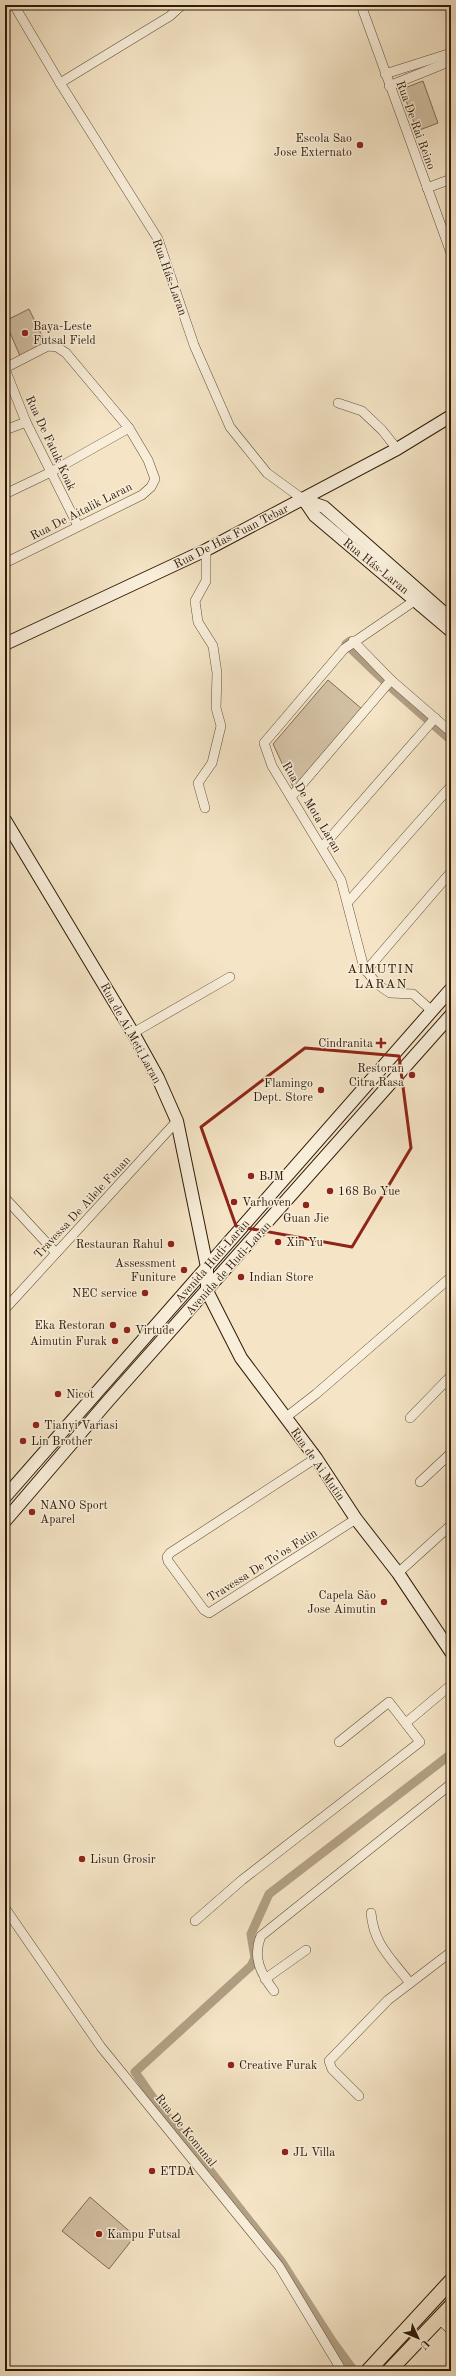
<svg xmlns="http://www.w3.org/2000/svg" width="456" height="2376" font-family="'Old Standard TT',serif">
	<rect width="100%" height="100%" fill="#f5e5c6"/>
	<filter id="stains"><feTurbulence type="fractalNoise" baseFrequency=".005" numOctaves="4"/><feColorMatrix values="0 0 0 0 .2 0 0 0 0 .09 0 0 0 0 .02 0 0 0 .5 -.17"/></filter>
	<radialGradient id="worn" r=".72"><stop offset=".6" stop-color="#630" stop-opacity="0"/><stop offset="1" stop-color="#630" stop-opacity=".3"/></radialGradient>
	<g fill="#d4c2a6" stroke="#826e57">
		<path d="M423,81L438,123L417,131L402,89Z"/>
		<path d="M29,309L46,344L20,356L5,321Z"/>
		<path d="M328,680L362,709L294,789L273,744Z"/>
		<path d="M90,2197L135,2236L109,2269L62,2231Z"/>
	</g>
	<g fill="none" stroke-linecap="round" stroke-linejoin="round">
		<g stroke="#b2a085" stroke-width="9">
			<path d="M350,641L346,644L393,689L451,740"/>
			<path d="M354,2371L332,2341L281,2261L153,2098L135,2072L251,1966L255,1958L251,1934L269,1894L451,1754"/>
		</g>
		<g stroke="#614d38" stroke-width="10">
			<g id="street">
				<path d="M14,5L60,83L158,239L194,345L230,427L267,473L304,500"/>
				<path d="M361,5L451,253"/>
				<path d="M385,74L451,53"/>
				<path d="M60,83L170,16L182,5"/>
				<path d="M389,86L451,61"/>
				<path d="M427,188L451,179"/>
				<path d="M5,368L48,346L57,347L66,353L129,428L148,460L155,479L151,487L142,495L5,563"/>
				<path d="M5,369L26,422L78,526"/>
				<path d="M338,403L362,411L382,430L397,449"/>
				<path d="M5,430L26,422"/>
				<path d="M5,494L51,472L129,428"/>
				<path d="M420,597L344,649L264,743L272,766L341,880L364,968L377,984L390,993L413,994L432,1011"/>
				<path d="M353,641L391,680L451,732"/>
				<path d="M291,797L391,680"/>
				<path d="M205,808L198,783L212,763L221,726L216,708L217,673L213,646L198,622L195,601L206,581V550"/>
				<path d="M323,846L435,718"/>
				<path d="M348,902L451,786"/>
				<path d="M366,971L451,872"/>
				<path d="M133,1033L230,977"/>
				<path d="M5,1198L56,1253"/>
				<path d="M5,1309L177,1121"/>
				<path d="M451,1376L445,1382L451,1388"/>
				<path d="M285,1418L316,1394L451,1277"/>
				<path d="M410,1418L445,1382"/>
				<path d="M316,1458L170,1553L167,1557L168,1561L204,1610L209,1613L356,1519"/>
				<path d="M420,1482L451,1453"/>
				<path d="M398,1573L451,1525"/>
				<path d="M407,1722L451,1685"/>
				<path d="M5,1908L101,2047L279,2266L342,2371"/>
				<path d="M371,1913C374,1945 391,1958 410,1983"/>
				<path d="M195,1921L242,1880L420,1742L389,1702L339,1742"/>
				<path d="M265,1979L306,1950"/>
				<path d="M274,1991C261,1974 252,1957 261,1936L451,1784"/>
				<path d="M359,2096L332,2069L329,2061L388,2000L451,1952"/>
				<path d="M439,2319L451,2330"/>
			</g>
		</g>
		<g stroke="#301a08" stroke-width="14">
			<g id="secondary">
				<path d="M304,500L315,516L451,631"/>
				<path d="M304,500L324,507L451,619"/>
				<path d="M5,644L206,550L397,449L451,416"/>
				<path d="M5,820L133,1033L158,1078L177,1121L207,1267V1291L241,1358L316,1458L356,1519L398,1573L451,1652"/>
				<path d="M5,1497L451,989"/>
				<path d="M5,1521L108,1401L451,1015"/>
			</g>
		</g>
		<g stroke="#301a08" stroke-width="16">
			<g id="primary">
				<path d="M368,2371L451,2281"/>
				<path d="M389,2371L451,2306"/>
			</g>
		</g>
		<use href="#street" stroke="#f8eeda" stroke-width="9"/>
		<use href="#secondary" stroke="#f8eeda" stroke-width="12"/>
		<use href="#primary" stroke="#f5e5c6" stroke-width="14"/>
	</g>
	<path fill="none" stroke="#8f2418" stroke-width="3" stroke-linejoin="round" d="M305,1048L399,1056L411,1148L352,1247L236,1226L201,1127Z"/>
	<g fill="#8f2418" stroke="#f8eeda" stroke-width="1.5">
		<circle cx="360" cy="145" r="4"/>
		<circle cx="25" cy="333" r="4"/>
		<path d="M379 1037h4v4h4v4h-4v4h-4v-4h-4v-4h4z"/>
		<circle cx="412" cy="1075" r="4"/>
		<circle cx="321" cy="1090" r="4"/>
		<circle cx="251" cy="1176" r="4"/>
		<circle cx="330" cy="1191" r="4"/>
		<circle cx="234" cy="1202" r="4"/>
		<circle cx="306" cy="1205" r="4"/>
		<circle cx="278" cy="1242" r="4"/>
		<circle cx="171" cy="1244" r="4"/>
		<circle cx="184" cy="1270" r="4"/>
		<circle cx="241" cy="1277" r="4"/>
		<circle cx="145" cy="1293" r="4"/>
		<circle cx="113" cy="1325" r="4"/>
		<circle cx="127" cy="1330" r="4"/>
		<circle cx="115" cy="1341" r="4"/>
		<circle cx="58" cy="1394" r="4"/>
		<circle cx="36" cy="1425" r="4"/>
		<circle cx="23" cy="1441" r="4"/>
		<circle cx="32" cy="1512" r="4"/>
		<circle cx="384" cy="1602" r="4"/>
		<circle cx="82" cy="1859" r="4"/>
		<circle cx="231" cy="2065" r="4"/>
		<circle cx="285" cy="2152" r="4"/>
		<circle cx="152" cy="2171" r="4"/>
		<circle cx="99" cy="2234" r="4"/>
	</g>
	<g text-anchor="middle" stroke-width="3" stroke-linejoin="round" paint-order="stroke">
		<g font-size="12" fill="#301a08" stroke="#f8eeda">
			<text transform="translate(416 125) rotate(70)" y="4">Rua De Rai Reino</text>
			<text transform="translate(170 277) rotate(70)" y="4">Rua Hás-Laran</text>
			<text transform="translate(51 443) rotate(65)" y="4">Rua De Fatuk Koak</text>
			<text transform="translate(81 511) rotate(-27)" y="4">Rua De Aitalik Laran</text>
			<text transform="translate(231 536) rotate(-27)" y="4">Rua De Has Fuan Tebar</text>
			<text transform="translate(376 566) rotate(39)" y="4">Rua Hás-Laran</text>
			<text transform="translate(312 807) rotate(59)" y="4">Rua De Mota Laran</text>
			<text transform="translate(131 1033) rotate(61)" y="4">Rua de Ai Meti Laran</text>
			<text transform="translate(82 1207) rotate(-47)" y="4">Travessa De Ailele Funan</text>
			<text transform="translate(212 1261) rotate(-49)" y="4">Avenida Hudi-Laran</text>
			<text transform="translate(228 1268) rotate(-48)" y="4">Avenida de Hudi-Laran</text>
			<text transform="translate(318 1464) rotate(55)" y="4">Rua de Ai Mutin</text>
			<text transform="translate(262 1565) rotate(-32)" y="4">Travessa De To’os Fatin</text>
			<text transform="translate(186 2130) rotate(51)" y="4">Rua De Komunal</text>
		</g>
		<g font-size="12" fill="#301a08" stroke="#f8eeda" text-anchor="start">
			<text x="352" y="142" text-anchor="end">Escola Sao<tspan x="352" dy="14">Jose Externato</tspan></text>
			<text x="33" y="330">Baya-Leste<tspan x="33" dy="14">Futsal Field</tspan></text>
			<text x="373" y="1047" text-anchor="end">Cindranita</text>
			<text x="404" y="1072" text-anchor="end">Restoran<tspan x="404" dy="14">Citra Rasa</tspan></text>
			<text x="313" y="1087" text-anchor="end">Flamingo<tspan x="313" dy="14">Dept. Store</tspan></text>
			<text x="259" y="1180">BJM</text>
			<text x="338" y="1195">168 Bo Yue</text>
			<text x="242" y="1206">Varhoven</text>
			<text x="306" y="1222" text-anchor="middle">Guan Jie</text>
			<text x="286" y="1246">Xin Yu</text>
			<text x="163" y="1248" text-anchor="end">Restauran Rahul</text>
			<text x="176" y="1267" text-anchor="end">Assessment<tspan x="176" dy="14">Funiture</tspan></text>
			<text x="249" y="1281">Indian Store</text>
			<text x="137" y="1297" text-anchor="end">NEC service</text>
			<text x="105" y="1329" text-anchor="end">Eka Restoran</text>
			<text x="135" y="1334">Virtude</text>
			<text x="107" y="1345" text-anchor="end">Aimutin Furak</text>
			<text x="66" y="1398">Nicot</text>
			<text x="44" y="1429">Tianyi Variasi</text>
			<text x="31" y="1445">Lin Brother</text>
			<text x="40" y="1509">NANO Sport<tspan x="40" dy="14">Aparel</tspan></text>
			<text x="376" y="1599" text-anchor="end">Capela São<tspan x="376" dy="14">Jose Aimutin</tspan></text>
			<text x="90" y="1863">Lisun Grosir</text>
			<text x="239" y="2069">Creative Furak</text>
			<text x="293" y="2156">JL Villa</text>
			<text x="160" y="2175">ETDA</text>
			<text x="107" y="2238">Kampu Futsal</text>
		</g>
		<g font-size="13" letter-spacing="1" fill="#301a08" stroke="#f8eeda">
			<text x="381" y="973">AIMUTIN<tspan x="381" dy="15">LARAN</tspan></text>
		</g>
	</g>
	<rect width="456" height="2376" fill="none" stroke="#f5e5c6" stroke-width="20"/>
	<rect x="6" y="6" width="444" height="2364" fill="none" stroke="#301a08" stroke-width="2"/>
	<rect x="10" y="10" width="436" height="2356" fill="none" stroke="#301a08"/>
	<g transform="translate(418 2338) rotate(134)" stroke="#f8eeda" stroke-width="3" paint-order="stroke">
	<path d="M0-3L7 15L0 10L-7 15Z" fill="#301a08"/>
	<text y="-6" font-size="11" font-weight="bold" text-anchor="middle" fill="#301a08">U</text>
	</g>
	<rect width="100%" height="100%" filter="url(#stains)"/>
	<rect width="100%" height="100%" fill="url(#worn)"/>
</svg>
